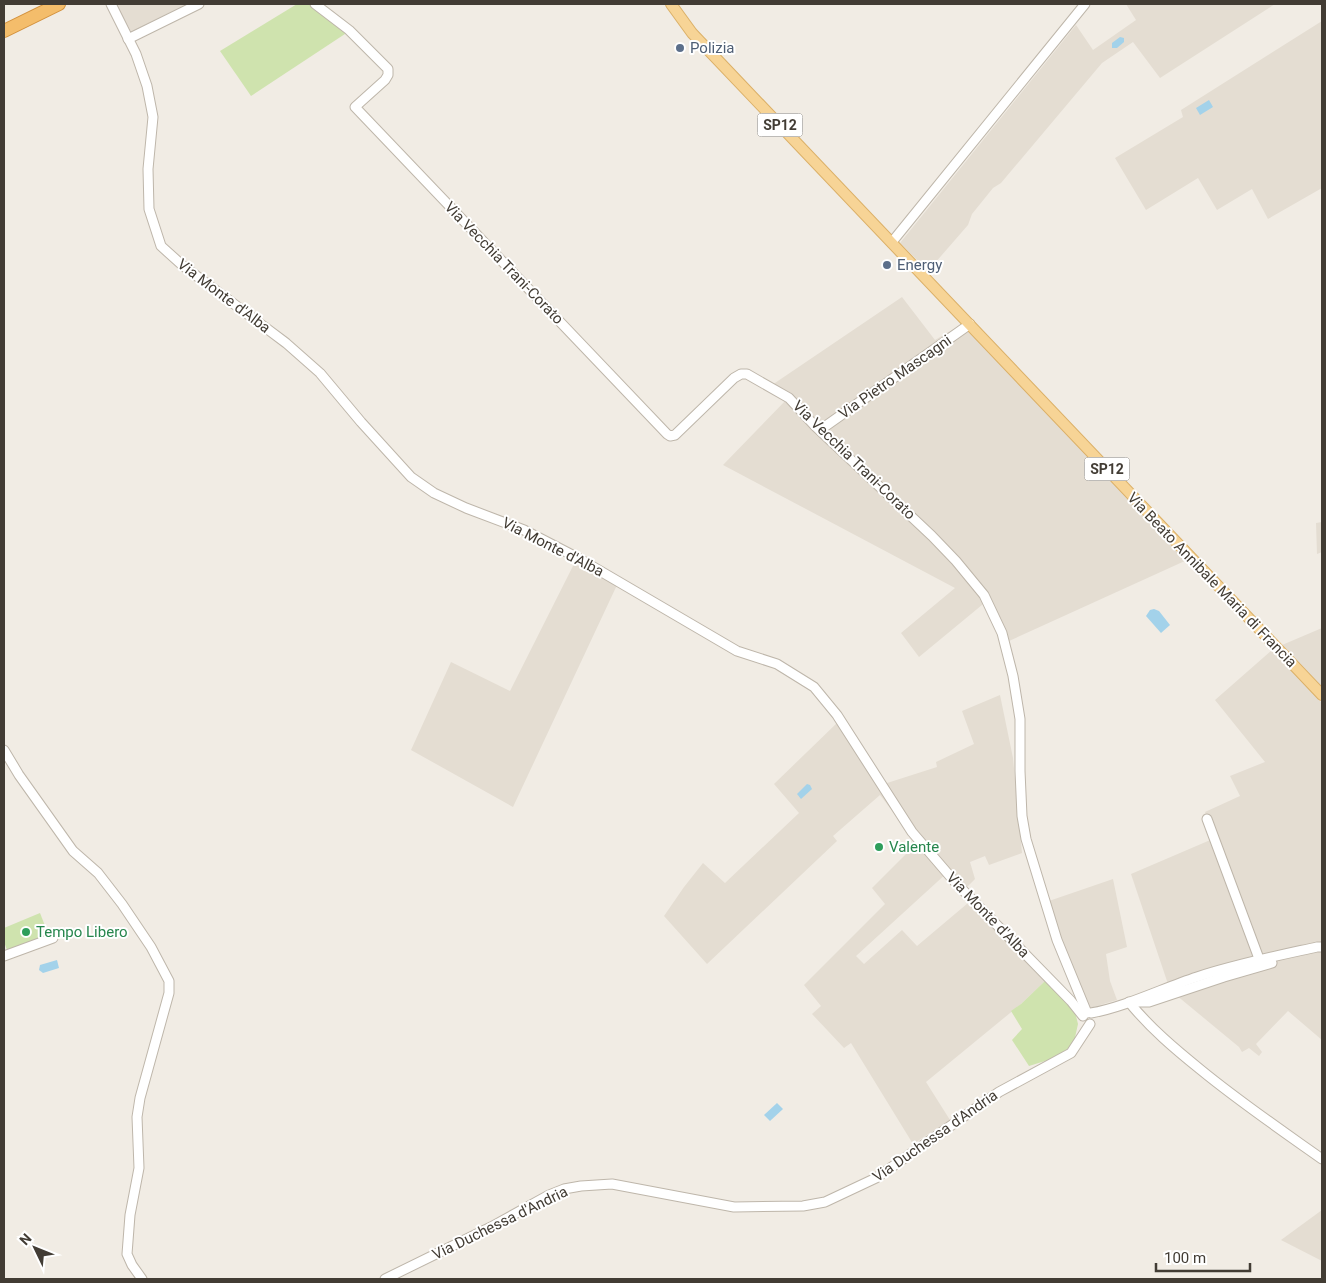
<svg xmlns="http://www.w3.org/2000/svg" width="1326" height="1283" font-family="Roboto,sans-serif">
	<rect width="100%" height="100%" fill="#f1ece4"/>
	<g fill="#e4ddd2">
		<path d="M116,4H197L133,35Z"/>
		<path d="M1126,4H1275L1160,78L1133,42L1102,63L1001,183L993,188L972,214L968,225L928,271L900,243L1076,25L1093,50L1136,20Z"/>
		<path d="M1322,21V188L1268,219L1252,189L1217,210L1198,178L1146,210L1115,158L1183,117L1181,110Z"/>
		<path d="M902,297L935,340L964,323L1187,560L1009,641L988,600L919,657L901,633L955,588L723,465L787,399L772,385Z"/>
		<path d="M1322,522V552L1317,554L1316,523Z"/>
		<path d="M574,564L617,585L513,807L411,750L451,662L510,691Z"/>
		<path d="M1322,628V687L1282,645Z"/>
		<path d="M1272,650L1322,703V1040L1288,1011L1256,1044L1262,1052L1259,1056L1249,1048L1242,1052L1239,1047L1170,990L1131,874L1215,838L1205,812L1240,796L1230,776L1265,762L1215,700Z"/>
		<path d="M1000,695L1013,758L1022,853L989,865L985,856L970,862L975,879L966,888L948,872L856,956L864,964L902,930L917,946L968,903L1001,932L1046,980L1021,1004L926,1082L950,1120L913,1144L851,1043L844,1048L812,1014L821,1006L804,985L885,904L872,888L917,843L880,795L833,836L837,841L707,964L664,916L684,887L703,863L725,883L799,813L774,784L838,722L884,784L937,767L936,762L974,744L962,711Z"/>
		<path d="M1113,879L1127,947L1106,954L1110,981L1117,1000L1090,1008L1085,1003L1046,902Z"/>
		<path d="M1322,1210V1261L1281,1240Z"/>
	</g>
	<g fill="#cfe3ae">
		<path d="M297,4H312L348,32L251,96L220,51Z"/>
		<path d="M40,913L49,936L7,950L4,942V928Z"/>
		<path d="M1046,980L1075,1012L1078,1024L1074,1042L1061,1056L1029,1066L1012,1040L1022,1029L1011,1011L1021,1004Z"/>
	</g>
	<g fill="#a3d2ea">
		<path d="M1120,37L1124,38V42L1117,48H1112V43Z"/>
		<path d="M1209,100L1213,107L1200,115L1196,108Z"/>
		<path d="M1154,609L1159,611L1170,625L1161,633L1146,616L1150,610Z"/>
		<path d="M807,784L810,785L812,789L801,799L797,794Z"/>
		<path d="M57,960L59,968L43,973L39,970L40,965Z"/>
		<path d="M777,1103L783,1109L770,1121L764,1115Z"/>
	</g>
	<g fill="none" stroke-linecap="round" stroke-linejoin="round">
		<g stroke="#beb6aa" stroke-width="11">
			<g id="minor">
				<path d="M111,4L136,54L147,86L153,117L148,169L149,209L161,246L182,265L286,343L320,373L361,422L411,477L434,493L466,508L524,530L578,558L737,651L777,664L814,687L837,715L912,832L955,882L1071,1001L1083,1016"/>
				<path d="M315,4L349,30L388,69V75L385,80L355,107L667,434L670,436L675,435L734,378L741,374H747L789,398L815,426L932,536L956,561L984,595L1002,633L1013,676L1020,719V771L1022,816L1026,839L1057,940L1087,1013"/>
				<path d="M128,39L199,4"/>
				<path d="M892,242L1085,4"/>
				<path d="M820,430L970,324"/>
				<path d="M4,750L19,775L73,851L98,873L122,904L151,947L169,981V993L140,1098L137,1117L139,1168L130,1215L127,1254L132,1265L142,1279"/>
				<path d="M1207,819L1261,964"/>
				<path d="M4,956L53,938"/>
				<path d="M1129,1002C1150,1028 1175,1049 1201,1070C1240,1102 1281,1130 1322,1159"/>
				<path d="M1134,1002H1149L1224,977L1272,963"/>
				<path d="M1091,1013C1125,1007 1163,988 1197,977C1236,964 1276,956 1317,947H1322"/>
				<path d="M385,1279L491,1227L549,1195L564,1189L581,1186L612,1184L734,1207L803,1206L825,1202L876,1178L999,1092L1071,1053L1090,1024"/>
			</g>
		</g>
		<g stroke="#dbb068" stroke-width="12">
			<path id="major" d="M671,4L692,33L1322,695"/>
		</g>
		<g stroke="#d2903c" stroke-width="14">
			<path id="highway" d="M4,31L59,4"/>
		</g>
		<use href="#minor" stroke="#fff" stroke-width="9"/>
		<use href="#major" stroke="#f7d496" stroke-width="10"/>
		<use href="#highway" stroke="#f4bd6b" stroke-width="12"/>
	</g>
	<g fill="#5c6f8a" stroke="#fff" stroke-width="2">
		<circle cx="680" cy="48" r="5"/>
		<circle cx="887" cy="265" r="5"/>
	</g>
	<g fill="#2e9e5b" stroke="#fff" stroke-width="2">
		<circle cx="879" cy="847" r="5"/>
		<circle cx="26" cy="932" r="5"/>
	</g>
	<g text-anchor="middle" stroke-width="4" stroke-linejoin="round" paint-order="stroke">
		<g fill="#fff" stroke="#7b7671" stroke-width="1">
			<rect x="757.5" y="113.5" width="45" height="23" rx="4"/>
			<rect x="1084.5" y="457.5" width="45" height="23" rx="4"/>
		</g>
		<g font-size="14" font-weight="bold" fill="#423c34">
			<text x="780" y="130">SP12</text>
			<text x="1107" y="474">SP12</text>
		</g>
		<g font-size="15" fill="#4e5e75" stroke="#fff" text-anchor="start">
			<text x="690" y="53">Polizia</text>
			<text x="897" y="270">Energy</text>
		</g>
		<g font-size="15" fill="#423c34" stroke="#fff">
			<text transform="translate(504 263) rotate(46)" y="5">Via Vecchia Trani-Corato</text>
			<text transform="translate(224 296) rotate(37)" y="5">Via Monte d'Alba</text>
			<text transform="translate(895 377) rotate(-35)" y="5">Via Pietro Mascagni</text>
			<text transform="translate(854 460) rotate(44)" y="5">Via Vecchia Trani-Corato</text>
			<text transform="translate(553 547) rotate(27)" y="5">Via Monte d'Alba</text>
			<text transform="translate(1212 580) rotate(46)" y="5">Via Beato Annibale Maria di Francia</text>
			<text transform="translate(988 915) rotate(46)" y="5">Via Monte d'Alba</text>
			<text transform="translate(935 1136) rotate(-35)" y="5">Via Duchessa d'Andria</text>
			<text transform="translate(500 1223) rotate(-26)" y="5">Via Duchessa d'Andria</text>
		</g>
		<g font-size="15" fill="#27864d" stroke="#fff" text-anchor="start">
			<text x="889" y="852">Valente</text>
			<text x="36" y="937">Tempo Libero</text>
		</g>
	</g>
	<rect width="1326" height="1283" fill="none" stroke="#423c34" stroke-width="10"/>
	<g transform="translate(35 1248) rotate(313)" stroke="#ffffff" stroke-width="4" paint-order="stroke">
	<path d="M0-4L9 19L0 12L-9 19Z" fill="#423c34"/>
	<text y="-8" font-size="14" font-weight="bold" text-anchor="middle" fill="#423c34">N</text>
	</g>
	<path d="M1156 1263v8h94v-8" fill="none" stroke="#423c34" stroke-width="2.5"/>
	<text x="1164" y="1263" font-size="15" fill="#423c34" stroke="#ffffff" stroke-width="4" paint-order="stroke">100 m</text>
</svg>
